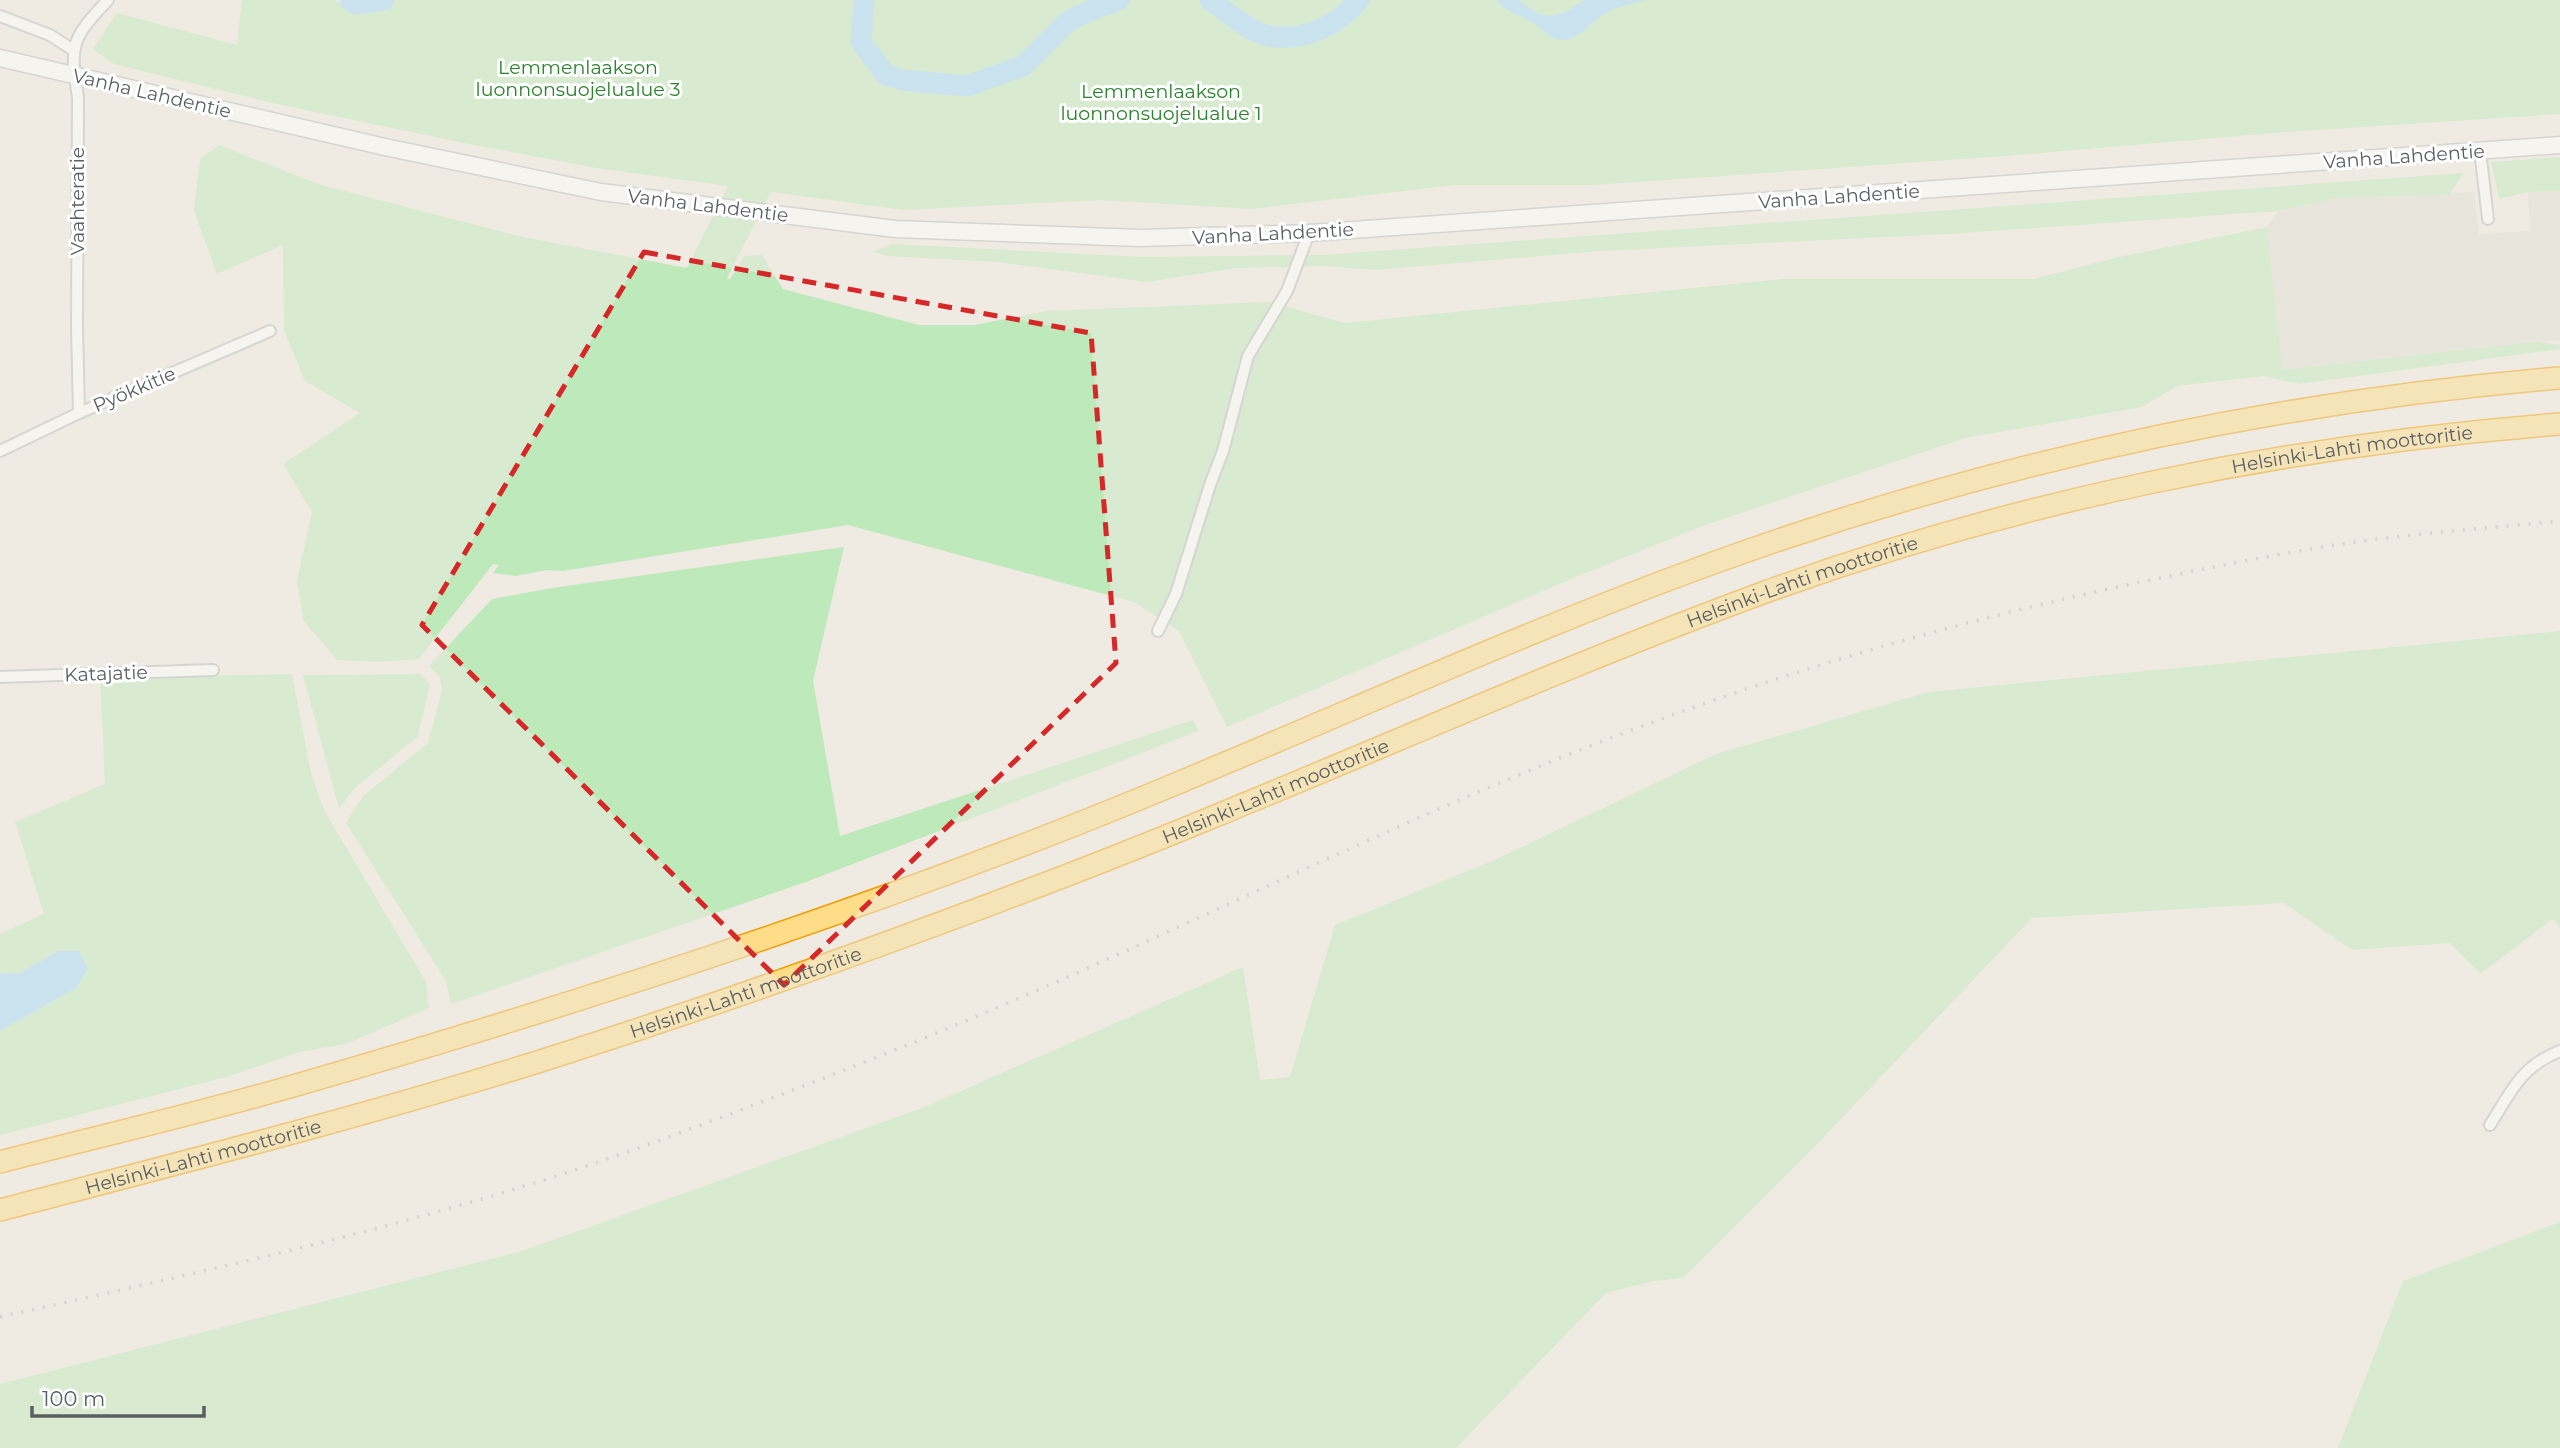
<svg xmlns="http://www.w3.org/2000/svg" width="2560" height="1448" font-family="Montserrat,sans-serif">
	<rect width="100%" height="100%" fill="#efebe2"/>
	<path fill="#dfddd6" d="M2560,191V340L2281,370L2267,227L2278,211L2338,198L2474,192L2479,234L2530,231L2528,192Z"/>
	<g fill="#bde9bb">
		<path d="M242,0H334L358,12L379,6L376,0H2560V114L2286,132L2005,156L1594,185H1455L1252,209L1100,200L903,210L771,192L727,278L730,279L744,256L762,255L783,289L919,325H974L1046,311L1269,302L1345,323L1782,279H2034L2119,257L2267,227L2282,370L2536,342L2560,345V349L2299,384L2264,376L2177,386L2142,407L1965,438L1700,527L1583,574L1227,727L1179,631L1134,602L848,525L563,571L547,570L515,576L493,573L499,565L493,564L419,659L376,662L337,660L304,621L297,581L312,512L283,464L360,413L305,381L284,331L283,245L217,274L194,211L200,159L219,145L321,185L523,237L687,268L728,186L596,168L464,143L277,104L114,64L93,49L117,13L237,45Z"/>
		<path d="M2560,157V191L2528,192L2499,199L2491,162Z"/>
		<path d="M2464,173L2450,194L2338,198L2278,211L1948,234L1601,251L1376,270L1322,266L1236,268L1147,282L997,262L888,256L873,252L892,244L1140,257L1322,255Z"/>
		<path d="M844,547L813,681L840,836L1193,720L1199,731L806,882L451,1004L446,981L346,823L363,796L428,743L442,691L440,678L429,666L492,599L552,588Z"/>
		<path d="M2560,631V927L2553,919L2480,974L2450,943L2352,950L2284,903L2032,918L1819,1142L1683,1278L1654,1281L1606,1293L1456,1448H0V1384L522,1251L922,1108L1243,967L1260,1080L1290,1077L1335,925L1497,859L1716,754L1929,692Z"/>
		<path d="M292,674L311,773L324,810L426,982L429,1008L346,1044L300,1052L230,1076L0,1135V1031L76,988L58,951L18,974L0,973V934L44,914L15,822L105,784L100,678Z"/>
		<path d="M420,674L430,684L418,736L355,788L339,808L303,675Z"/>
		<path d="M2560,1222V1448H2338L2403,1281Z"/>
	</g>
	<g fill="#a1daff">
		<path d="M1496,0H1518L1539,14L1551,16L1566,12L1585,0H1645C1633,4 1619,6 1608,12C1591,20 1577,45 1556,39C1547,36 1541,27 1533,23C1518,13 1511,15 1496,0Z"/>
		<path d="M58,951H79L88,969L76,988L0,1031V973L18,974Z"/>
	</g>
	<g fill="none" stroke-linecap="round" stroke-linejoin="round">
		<g stroke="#a1daff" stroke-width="21">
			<path d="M350,0L356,4L384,0"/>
			<path d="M864,0L861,42L886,75L902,80L967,86L1023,66L1065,24L1077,16L1119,0"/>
			<path d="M1210,0C1223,9 1237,20 1251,29C1288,49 1334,30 1359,0"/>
		</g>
		<g stroke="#b7bbc0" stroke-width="14">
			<g id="minor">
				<path d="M0,16L50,35L73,50"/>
				<path d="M2480,150L2488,219"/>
				<path d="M79,413L77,329L78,98C70,45 70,40 108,0"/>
				<path d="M0,451L79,413L270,331"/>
				<path d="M1158,631L1176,594L1210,485L1223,451L1248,356L1287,291L1309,233"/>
				<path d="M0,677L213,670"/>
				<path d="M2490,1125C2511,1092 2521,1066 2560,1051"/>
			</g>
		</g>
		<g stroke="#b6bac0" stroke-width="19">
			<path id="secondary" d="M0,58L385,147L601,192L895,229L1140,238L1309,233L2560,145"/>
		</g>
		<g stroke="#f09c00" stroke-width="24">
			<g id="motorway">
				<path d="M0,1162C100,1136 201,1113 300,1084C542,1014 783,937 1018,847C1262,754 1497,639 1744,552C2006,460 2283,401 2560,378"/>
				<path id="s1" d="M0,1210C183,1162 366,1116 547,1059C710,1007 871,950 1031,889C1275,797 1512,686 1757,595C2013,501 2288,445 2560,424"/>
			</g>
		</g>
		<use href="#minor" stroke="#fff" stroke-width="10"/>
		<use href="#secondary" stroke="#fff" stroke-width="16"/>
		<use href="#motorway" stroke="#ffdc88" stroke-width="21"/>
		<path stroke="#b4b5b5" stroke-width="3.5" stroke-dasharray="2 9" stroke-linecap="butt" d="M0,1317C224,1267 451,1218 666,1138C806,1086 945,1032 1081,971C1274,885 1464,791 1664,718C1833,656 2008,608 2185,573C2247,560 2309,548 2371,540C2434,532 2497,527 2560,521"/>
	</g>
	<path d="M0 0H2560V1448H0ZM644,252L1091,333L1116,663L784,985L422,625Z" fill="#efebe2" fill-opacity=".55" fill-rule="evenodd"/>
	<path fill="none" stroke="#d62828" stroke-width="5" stroke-dasharray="14 9" stroke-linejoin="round" d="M644,252L1091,333L1116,663L784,985L422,625Z"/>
	<g text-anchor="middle" stroke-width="6" stroke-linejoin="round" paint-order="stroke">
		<g font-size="19" fill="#2b822c" stroke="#fff">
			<text x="578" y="74">Lemmenlaakson<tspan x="578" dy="22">luonnonsuojelualue 3</tspan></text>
			<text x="1161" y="98">Lemmenlaakson<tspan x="1161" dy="22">luonnonsuojelualue 1</tspan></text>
		</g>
		<g font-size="19" fill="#5a5f64" stroke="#fff">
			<text transform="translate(152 93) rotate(13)" y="7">Vanha Lahdentie</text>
			<text transform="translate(2404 156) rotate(-4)" y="7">Vanha Lahdentie</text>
			<text transform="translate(1839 196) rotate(-4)" y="7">Vanha Lahdentie</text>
			<text transform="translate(77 201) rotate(-90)" y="7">Vaahteratie</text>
			<text transform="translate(708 205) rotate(7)" y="7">Vanha Lahdentie</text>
			<text transform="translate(1273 233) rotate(-3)" y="7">Vanha Lahdentie</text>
			<text transform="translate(134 389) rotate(-23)" y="7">Pyökkitie</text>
			<text dy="7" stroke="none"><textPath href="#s1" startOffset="2478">Helsinki-Lahti moottoritie</textPath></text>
			<text dy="7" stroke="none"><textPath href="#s1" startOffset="1911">Helsinki-Lahti moottoritie</textPath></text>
			<text transform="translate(106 673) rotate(-2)" y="7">Katajatie</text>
			<text dy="7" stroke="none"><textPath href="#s1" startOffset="1344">Helsinki-Lahti moottoritie</textPath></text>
			<text dy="7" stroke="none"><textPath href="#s1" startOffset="777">Helsinki-Lahti moottoritie</textPath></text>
			<text dy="7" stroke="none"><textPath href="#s1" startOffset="210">Helsinki-Lahti moottoritie</textPath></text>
		</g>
	</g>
	<path d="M32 1406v10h172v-10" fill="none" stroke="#5a5f64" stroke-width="3.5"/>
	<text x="42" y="1406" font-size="21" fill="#5a5f64" stroke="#ffffff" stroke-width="5" paint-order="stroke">100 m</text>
</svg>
